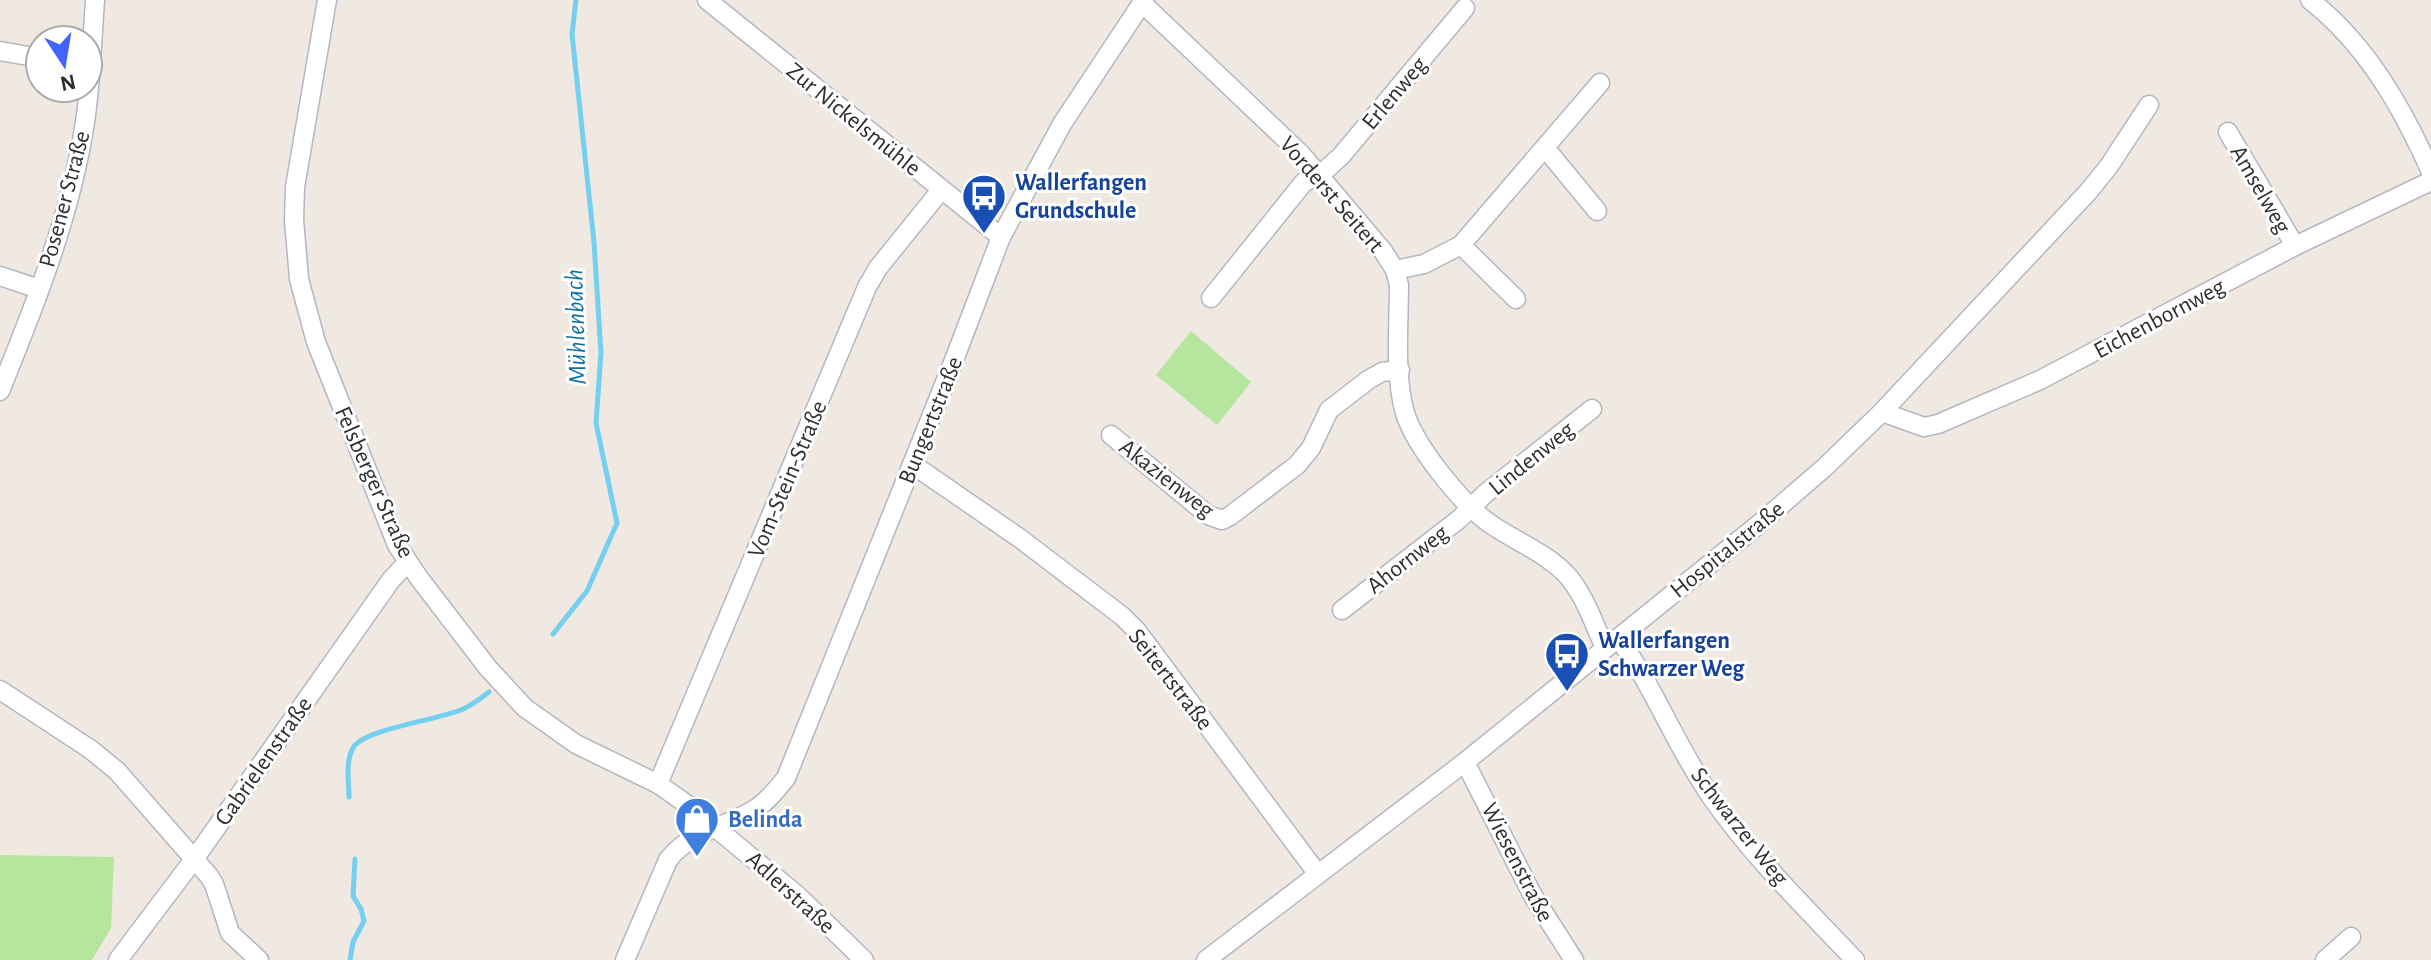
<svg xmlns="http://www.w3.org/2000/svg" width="2431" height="960" font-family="'Alegreya Sans',sans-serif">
	<rect width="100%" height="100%" fill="#efe9e1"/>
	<g fill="#b6e59e">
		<path d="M1191,331L1251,382L1217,425L1156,375Z"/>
		<path d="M0,855L114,857L111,928L92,960H0Z"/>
	</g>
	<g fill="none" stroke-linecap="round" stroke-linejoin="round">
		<g stroke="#75cff0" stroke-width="5">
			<path d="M553,634L587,591L617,523L596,423L601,353L594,242L572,34L576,0"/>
			<path d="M349,797C349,782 345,762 353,748C363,729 439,720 463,709C472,705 481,698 489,692"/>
			<path d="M350,960L353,942L364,921L361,909L353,896L355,859"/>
		</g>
		<g stroke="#b4b7c1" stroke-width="21">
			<g id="minor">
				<path d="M327,0L295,187L294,220L299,279L316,342L397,545L419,578L488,668L525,708L576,744L658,784L688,805L797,895L864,960"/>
				<path d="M707,0L1001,237"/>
				<path d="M2310,0C2367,45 2402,107 2431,172"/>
				<path d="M1142,3L1301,154L1383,251L1395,270L1399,285C1399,325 1394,375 1405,413C1415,446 1461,503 1489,523C1513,540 1544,552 1565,573C1584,593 1594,624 1605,648"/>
				<path d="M0,51L40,58"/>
				<path d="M2228,132L2295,246"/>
				<path d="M1546,149L1597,211"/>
				<path d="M1461,245L1516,299"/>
				<path d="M1395,270L1424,264L1461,245L1600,83"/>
				<path d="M0,276L39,289"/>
				<path d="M1211,298L1304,182L1319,176L1341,156L1465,8"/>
				<path d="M0,391C35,305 71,215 85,122C91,82 92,41 95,0"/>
				<path d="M1882,412L1924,427L1938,424L2040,380L2295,246L2431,181"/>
				<path d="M1111,435L1208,515L1222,520L1230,516L1297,465L1311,448L1329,410L1368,380L1382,372L1400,370"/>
				<path d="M912,464L1018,537L1122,616L1137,631L1317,873"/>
				<path d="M1342,610L1458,520L1486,493L1592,409"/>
				<path d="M1618,638C1655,688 1676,747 1712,798C1753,857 1806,908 1855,960"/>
				<path d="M0,690L90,749L117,771L209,876L214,884L230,933L259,960"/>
				<path d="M1465,762L1533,896L1574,960"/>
				<path d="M658,784L867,287L878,268L941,190"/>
				<path d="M118,960L195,858L391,580L408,562"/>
				<path d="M625,960L668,860C691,830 725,828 755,809C767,802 777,789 786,778L956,355L1001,237L1062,124L1144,0"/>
				<path d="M1206,960L1465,762L1758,525L1824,468L1882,412L2088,192L2109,166L2149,105"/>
				<path d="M2325,960L2351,937"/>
			</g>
		</g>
		<use href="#minor" stroke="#fff" stroke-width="18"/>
	</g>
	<defs>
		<g id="bus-pin" transform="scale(2.3)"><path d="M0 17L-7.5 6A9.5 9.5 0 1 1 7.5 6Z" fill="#1a4fb4" stroke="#fff"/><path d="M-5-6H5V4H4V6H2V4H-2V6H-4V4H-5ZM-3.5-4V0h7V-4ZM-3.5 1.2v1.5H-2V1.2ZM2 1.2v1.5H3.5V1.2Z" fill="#fff"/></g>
		<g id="shop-pin" transform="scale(2.3)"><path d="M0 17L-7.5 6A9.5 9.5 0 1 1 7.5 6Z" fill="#3f7fe0" stroke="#fff"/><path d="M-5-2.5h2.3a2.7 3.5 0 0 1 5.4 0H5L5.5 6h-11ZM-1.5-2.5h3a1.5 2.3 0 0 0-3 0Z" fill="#fff"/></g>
	</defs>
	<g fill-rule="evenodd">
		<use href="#bus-pin" x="984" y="196"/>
		<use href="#bus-pin" x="1567" y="654"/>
		<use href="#shop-pin" x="697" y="819"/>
	</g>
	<g text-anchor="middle" stroke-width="6" stroke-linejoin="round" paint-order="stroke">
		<g font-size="24" fill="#2e2e2e" stroke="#fff">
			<text transform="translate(1394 93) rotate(-50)" y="8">Erlenweg</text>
			<text transform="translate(854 119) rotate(39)" y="8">Zur Nickelsmühle</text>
			<text transform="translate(2261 189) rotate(60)" y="8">Amselweg</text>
			<text transform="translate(1332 194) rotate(49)" y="8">Vorderst Seitert</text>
			<text transform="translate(64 199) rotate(-75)" y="8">Posener Straße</text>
			<text transform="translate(2159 318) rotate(-28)" y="8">Eichenbornweg</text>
			<text transform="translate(930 420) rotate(-68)" y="8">Bungertstraße</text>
			<text transform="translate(1531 458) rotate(-39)" y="8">Lindenweg</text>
			<text transform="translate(1167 478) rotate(38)" y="8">Akazienweg</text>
			<text transform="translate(787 479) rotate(-67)" y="8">Vom-Stein-Straße</text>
			<text transform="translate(375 482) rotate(66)" y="8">Felsberger Straße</text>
			<text transform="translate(1727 549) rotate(-39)" y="8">Hospitalstraße</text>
			<text transform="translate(1407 559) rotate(-38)" y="8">Ahornweg</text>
			<text transform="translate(1171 679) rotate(52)" y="8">Seitertstraße</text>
			<text transform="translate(263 761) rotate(-55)" y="8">Gabrielenstraße</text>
			<text transform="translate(1740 826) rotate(52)" y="8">Schwarzer Weg</text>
			<text transform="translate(1518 862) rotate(63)" y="8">Wiesenstraße</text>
			<text transform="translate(791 892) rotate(42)" y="8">Adlerstraße</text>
		</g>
		<g font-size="24" font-weight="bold" fill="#164399" stroke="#fff" text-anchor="start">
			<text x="1015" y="190">Wallerfangen<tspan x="1015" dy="28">Grundschule</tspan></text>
			<text x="1598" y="648">Wallerfangen<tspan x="1598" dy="28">Schwarzer Weg</tspan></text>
		</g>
		<g font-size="24" font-weight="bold" fill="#366cbe" stroke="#fff" text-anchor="start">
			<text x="728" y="827">Belinda</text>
		</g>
		<g font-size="26" font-style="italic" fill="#0d6fa3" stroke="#fff">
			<text transform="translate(575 327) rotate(-92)" y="9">Mühlenbach</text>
		</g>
	</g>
	<g transform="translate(64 64) rotate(168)"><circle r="38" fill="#ffffff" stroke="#ababab" stroke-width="2"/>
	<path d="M0-6L14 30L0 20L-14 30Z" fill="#4264fb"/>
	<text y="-12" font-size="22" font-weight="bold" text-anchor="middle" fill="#2e2e2e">N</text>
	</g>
</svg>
